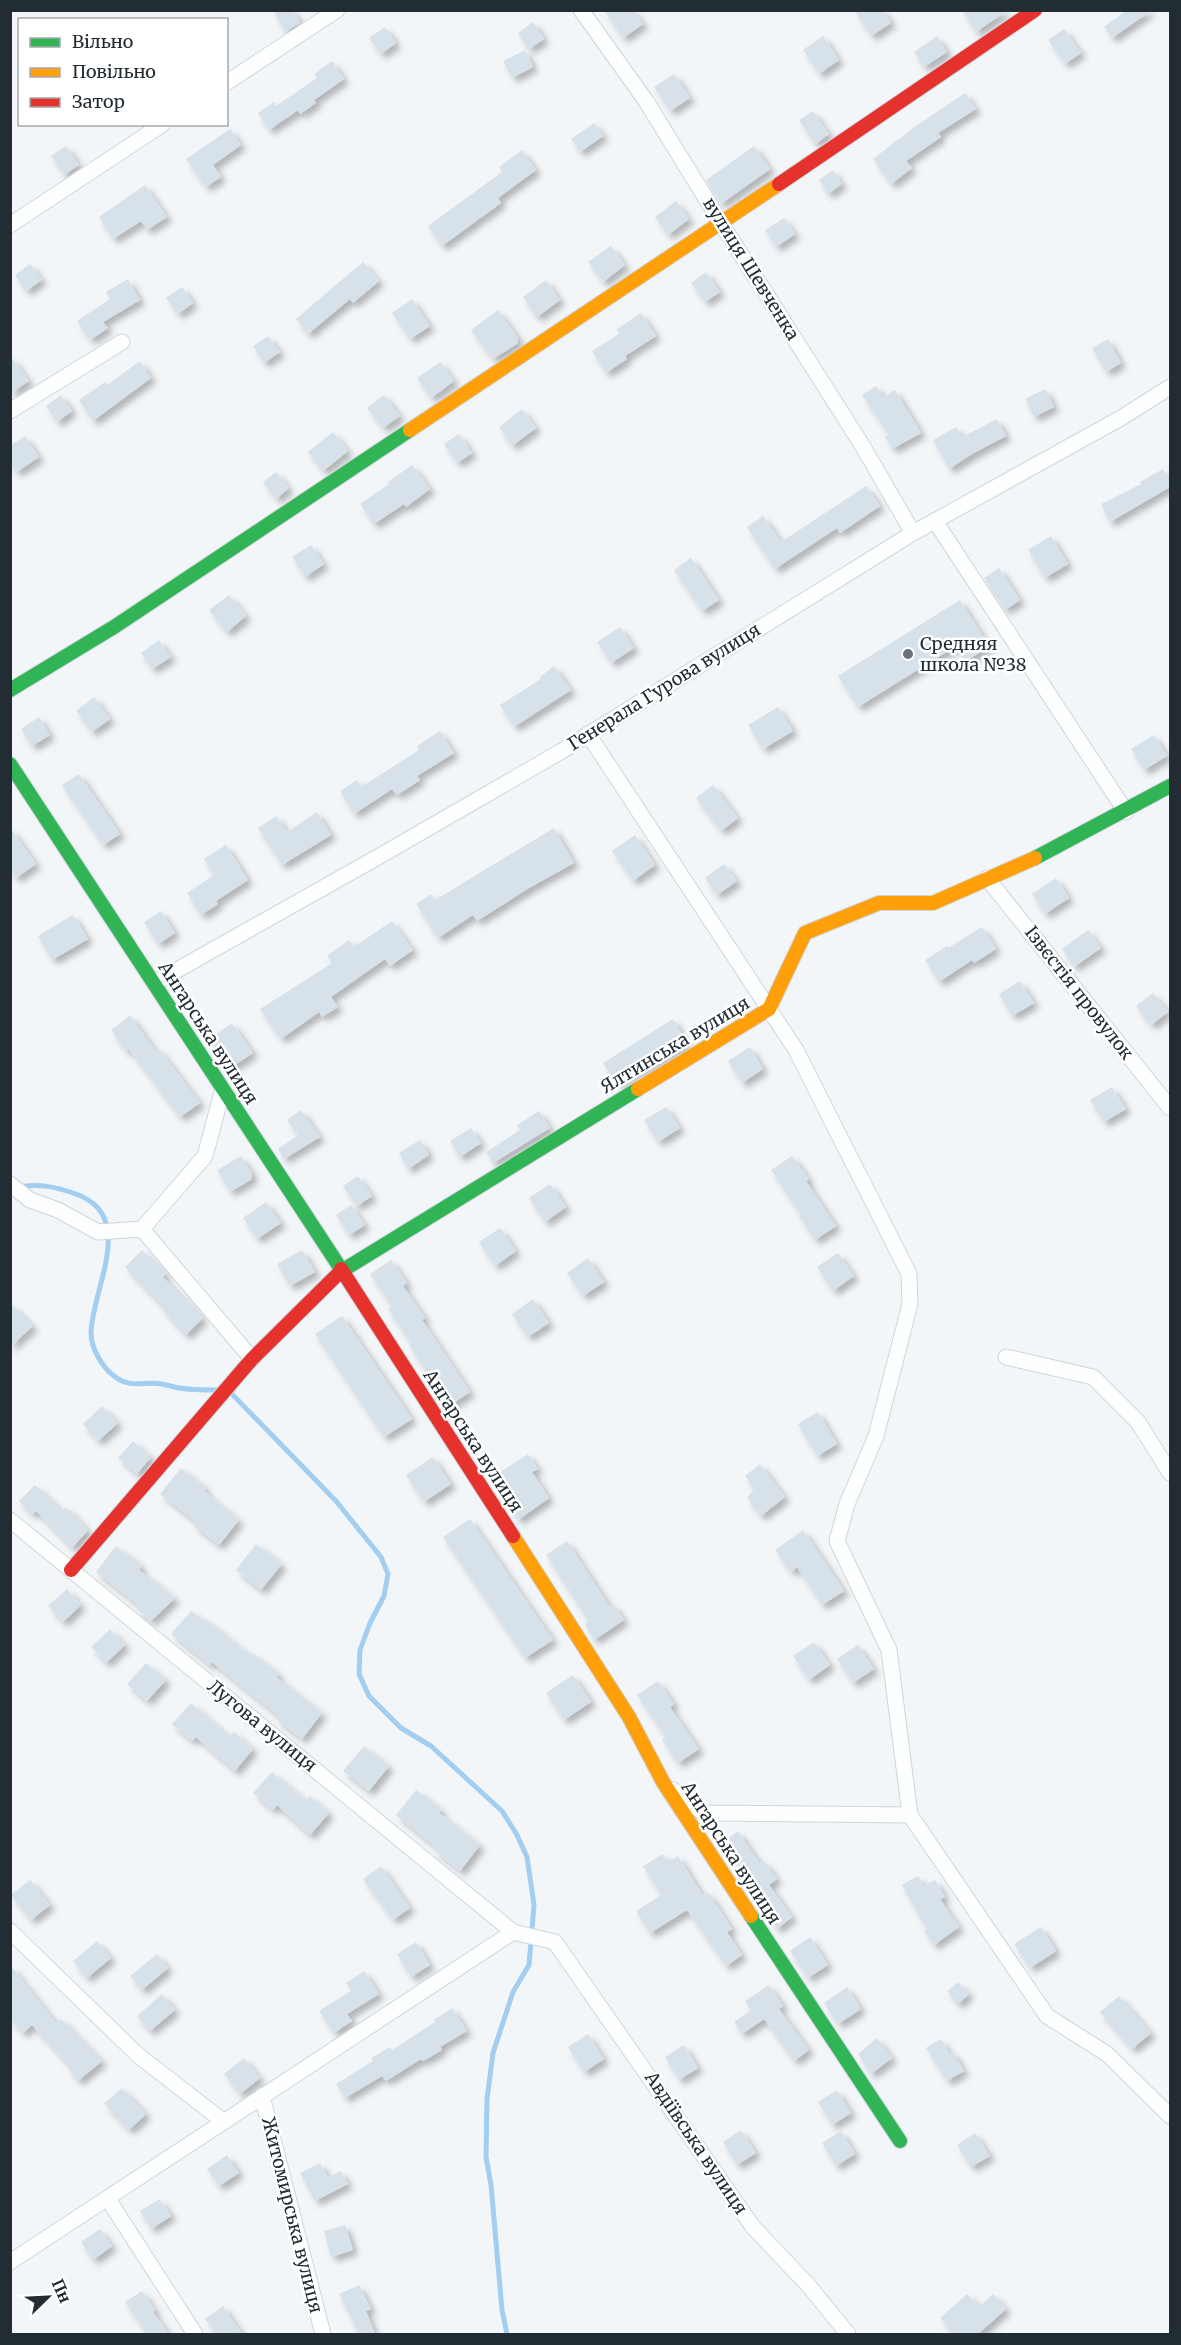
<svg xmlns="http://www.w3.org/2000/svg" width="1181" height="2345" font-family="Merriweather,serif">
	<defs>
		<filter id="shadow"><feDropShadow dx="5" dy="5" stdDeviation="3" flood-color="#0004"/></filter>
	</defs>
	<rect width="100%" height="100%" fill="#f3f6f9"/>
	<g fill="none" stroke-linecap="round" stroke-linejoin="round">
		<g stroke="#a2cef1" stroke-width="5">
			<path d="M18,1187C39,1183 56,1187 76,1194C138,1216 92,1288 91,1333C91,1348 102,1367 114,1376C130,1389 144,1381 162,1384C168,1385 173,1387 179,1388C191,1390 204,1390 216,1390"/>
			<path d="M231,1393L336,1501L381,1557L388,1574L384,1596L370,1623L360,1650L359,1674L369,1696L401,1728L431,1746L502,1811L517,1835L527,1857L534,1905L529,1965L513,1992L493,2053L487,2099L486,2157L491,2185L502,2310L507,2334"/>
		</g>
	</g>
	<g fill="#d6e1ea" filter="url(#shadow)">
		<path d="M273,10H293L300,23L285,32Z"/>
		<path d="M604,10H633L643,24L623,38Z"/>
		<path d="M854,10H883L891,23L871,36Z"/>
		<path d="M962,10H1008L976,32Z"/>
		<path d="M1127,10H1152L1112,38L1104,27Z"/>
		<path d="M533,22L544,39L529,49L518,33Z"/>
		<path d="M385,27L396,43L381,54L369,38Z"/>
		<path d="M1064,29L1081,53L1065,64L1048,40Z"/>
		<path d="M823,36L839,60L819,74L803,50Z"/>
		<path d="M937,36L947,52L924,67L914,52Z"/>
		<path d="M525,50L533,67L512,78L503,61Z"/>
		<path d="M332,61L344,79L314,100L316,103L300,114L298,110L269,130L258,113L274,102L276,106L317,78L314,74Z"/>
		<path d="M674,74L690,98L670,111L654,87Z"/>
		<path d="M965,93L976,109L938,133L941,137L906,161L912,168L891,184L873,159L913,128Z"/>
		<path d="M813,111L829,134L815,144L799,120Z"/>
		<path d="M594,123L603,136L580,152L571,139Z"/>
		<path d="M230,129L241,145L213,165L221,177L206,187L186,159Z"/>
		<path d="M66,146L79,165L64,175L51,156Z"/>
		<path d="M754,146L770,169L721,204L706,180Z"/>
		<path d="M522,150L536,170L498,198L501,203L442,246L428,226L502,172L499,167Z"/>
		<path d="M833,170L842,184L828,194L819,180Z"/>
		<path d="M145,185L167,217L147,230L141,221L113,239L99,217Z"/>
		<path d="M676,201L689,219L668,235L655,217Z"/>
		<path d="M784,218L795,234L776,247L765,230Z"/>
		<path d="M611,246L625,265L603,282L588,262Z"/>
		<path d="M363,262L379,281L353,303L350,299L308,334L296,319Z"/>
		<path d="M30,264L42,280L26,291L15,275Z"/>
		<path d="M706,272L720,292L705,302L691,283Z"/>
		<path d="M128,279L140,300L103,322L108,328L90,340L77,321L110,299L106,292Z"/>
		<path d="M546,280L560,300L537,317L523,297Z"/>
		<path d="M182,287L193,303L178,314L166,298Z"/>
		<path d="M412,299L430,326L410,339L392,313Z"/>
		<path d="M498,310L518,338V343L493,359L471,330Z"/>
		<path d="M641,313L656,336L625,356L627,359L606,373L592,351L619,334L617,329Z"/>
		<path d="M268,336L280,352L264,363L253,346Z"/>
		<path d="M1108,339L1121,363L1106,372L1092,348Z"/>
		<path d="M10,355L29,381L10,394Z"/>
		<path d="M140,361L151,378L93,421L79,400L105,382L107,385Z"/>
		<path d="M440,362L454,381L431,398L417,378Z"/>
		<path d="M876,386L883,397L895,390L921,433L892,449L885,437L889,435L862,395Z"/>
		<path d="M1045,389L1054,407L1034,417L1025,399Z"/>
		<path d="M61,395L72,411L57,422L46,406Z"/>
		<path d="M384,395L400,416L383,428L367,408Z"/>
		<path d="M522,409L536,428L512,446L499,427Z"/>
		<path d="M997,419L1006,436L972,454L949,469L933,440L956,427L962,437Z"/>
		<path d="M333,432L348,451L323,471L308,452Z"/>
		<path d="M459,434L472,453L457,463L444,444Z"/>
		<path d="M25,436L39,457L17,472L10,463V446Z"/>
		<path d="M412,465L430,489L406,507L404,504L374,524L360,504L389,484L388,482Z"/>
		<path d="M1163,469L1170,482V487L1110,522L1101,504L1141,484L1140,482Z"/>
		<path d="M276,472L289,488L276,499L263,482Z"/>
		<path d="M866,486L880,506L840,533L837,528L775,569L747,527L763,516L781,542Z"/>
		<path d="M1051,536L1068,564L1045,578L1028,550Z"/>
		<path d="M311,545L324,564L305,577L292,557Z"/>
		<path d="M691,558L719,600L702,611L674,570Z"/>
		<path d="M999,568L1020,600L1005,610L984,578Z"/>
		<path d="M229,595L246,616L227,632L209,610Z"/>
		<path d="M960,600L989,646L965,662L956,646L858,707L838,676Z"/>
		<path d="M620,627L634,648L611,663L597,642Z"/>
		<path d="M159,640L171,657L152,669L141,653Z"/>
		<path d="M554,666L571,690L514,727L500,705L541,679L540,677Z"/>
		<path d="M94,697L110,719L92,732L76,711Z"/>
		<path d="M778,707L793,731L763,749L748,725Z"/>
		<path d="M39,717L50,735L32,746L21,729Z"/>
		<path d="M440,731L454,753L417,776L420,780L397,795L392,789L354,814L340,791L357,780L361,787L419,750L417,746Z"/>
		<path d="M1154,735L1167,756L1144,770L1131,749Z"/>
		<path d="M79,774L120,834L103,845L62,785Z"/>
		<path d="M713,785L738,818L721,831L696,798Z"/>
		<path d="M317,812L331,835L282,865L258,828L276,816L287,832Z"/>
		<path d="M10,827L36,864L16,878L10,870Z"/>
		<path d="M554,828L574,863L529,888L477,921L473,915L438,938L416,904L431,894L435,900Z"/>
		<path d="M635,835L655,865L633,881L612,851Z"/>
		<path d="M226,845L248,880L216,901L218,904L201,915L187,893L214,875L204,859Z"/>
		<path d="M724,864L737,881L717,895L705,878Z"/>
		<path d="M1056,878L1069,898L1045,914L1032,894Z"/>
		<path d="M161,911L175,933L158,944L144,922Z"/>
		<path d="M73,915L88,939L52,960L38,936Z"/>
		<path d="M392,921L413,950L390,966L385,959L331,997L338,1007L322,1017L319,1012L281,1039L260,1009L332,963L327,956L349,940L354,947Z"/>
		<path d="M982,927L996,949L974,963L972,960L939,982L925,960L947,946L948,948Z"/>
		<path d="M1088,930L1101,948L1074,967L1062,949Z"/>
		<path d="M1020,981L1034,1003L1012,1016L999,994Z"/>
		<path d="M1153,993L1168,1012L1151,1025L1136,1006Z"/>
		<path d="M130,1015L156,1052L159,1049L200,1103L180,1117L129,1049L126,1051L111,1030Z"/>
		<path d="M673,1019L687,1044L617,1084L603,1063Z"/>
		<path d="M232,1023L253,1053L230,1068L210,1038Z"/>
		<path d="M750,1047L763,1069L742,1083L728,1061Z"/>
		<path d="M1112,1087L1126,1109L1104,1122L1090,1100Z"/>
		<path d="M666,1107L680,1128L658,1142L644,1120Z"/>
		<path d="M301,1110L320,1137L284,1159L278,1149L298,1135L287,1120Z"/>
		<path d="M539,1111L550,1128L493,1163L486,1152L520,1130L517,1125Z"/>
		<path d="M471,1128L481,1143L460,1157L450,1141Z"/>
		<path d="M420,1140L429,1155L408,1169L399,1153Z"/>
		<path d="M241,1156L252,1173V1179L230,1192L217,1170Z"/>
		<path d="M792,1156L809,1179L806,1181L836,1226L815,1240L799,1216L801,1215L771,1170Z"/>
		<path d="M358,1176L372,1196L357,1206L343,1186Z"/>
		<path d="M550,1184L566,1207L545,1222L529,1198Z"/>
		<path d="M266,1202L281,1223L257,1239L243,1218Z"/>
		<path d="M351,1205L365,1225L349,1235L336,1215Z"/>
		<path d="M500,1228L516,1251L495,1266L479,1242Z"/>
		<path d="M142,1250L166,1274L163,1277L203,1318L186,1335L163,1310L165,1308L125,1267Z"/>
		<path d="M302,1250L315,1272L290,1286L277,1264Z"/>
		<path d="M838,1253L854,1276L833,1291L817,1267Z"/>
		<path d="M588,1258L604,1282L583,1296L567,1273Z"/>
		<path d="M391,1260L407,1283L403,1286L425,1318L422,1320L470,1392L449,1406L409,1345L412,1344L388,1309L392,1306L370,1274Z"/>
		<path d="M533,1299L549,1323L528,1337L512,1314Z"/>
		<path d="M10,1303L33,1326L10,1347Z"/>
		<path d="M342,1316L412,1419L384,1437L315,1334Z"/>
		<path d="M102,1406L118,1423L98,1441L83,1424Z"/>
		<path d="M818,1412L837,1444L817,1456L798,1424Z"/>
		<path d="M133,1441L151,1457L137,1474L118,1458Z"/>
		<path d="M528,1454L538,1469L532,1472L549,1498L518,1520L508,1505L513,1501L496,1475Z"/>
		<path d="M433,1457L451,1484L424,1502L406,1475Z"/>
		<path d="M760,1464L785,1497L761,1516L747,1498L754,1488L745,1476Z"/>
		<path d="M181,1468L206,1488L204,1491L239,1520L219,1545L193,1525L196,1522L160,1494Z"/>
		<path d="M35,1485L62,1511L66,1507L88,1530L72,1548L36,1511L32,1514L19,1501Z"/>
		<path d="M470,1519L553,1640L525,1658L443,1537Z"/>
		<path d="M803,1530L844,1591L822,1605L797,1567L791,1572L775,1550Z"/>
		<path d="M567,1541L610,1607L614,1605L624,1620L594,1640L585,1624L589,1621L546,1555Z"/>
		<path d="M256,1544L282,1564L261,1590L236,1570Z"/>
		<path d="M116,1546L142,1566L139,1570L175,1598L151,1621L137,1610L140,1606L96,1572Z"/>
		<path d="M67,1589L81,1605L63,1622L48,1606Z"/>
		<path d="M191,1611L203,1620L205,1619L251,1656L253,1654L279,1674L276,1677L322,1713L302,1739L276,1719L279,1716L212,1662L210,1665L171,1634Z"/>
		<path d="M110,1629L125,1645L106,1663L91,1647Z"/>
		<path d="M814,1642L830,1665L809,1680L793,1656Z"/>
		<path d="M858,1645L874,1669L853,1683L837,1659Z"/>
		<path d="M146,1663L166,1680L147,1701L127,1684Z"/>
		<path d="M573,1675L591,1702L564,1720L546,1693Z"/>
		<path d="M658,1681L674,1704L670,1707L699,1749L678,1763L662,1740L666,1737L637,1695Z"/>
		<path d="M191,1703L230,1737L234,1732L253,1749L235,1771L196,1737L192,1741L172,1724Z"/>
		<path d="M364,1746L389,1766L369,1791L343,1771Z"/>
		<path d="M272,1772L306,1801L310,1796L329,1813L310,1835L277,1805L273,1810L253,1793Z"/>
		<path d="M416,1790L442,1810L439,1813L480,1845L460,1871L435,1851L437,1848L396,1815Z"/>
		<path d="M738,1831L760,1864L764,1861L777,1879L769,1885L792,1917L777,1929L763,1909L766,1907L723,1842Z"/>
		<path d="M663,1854L668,1863L678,1856L703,1896L708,1892L732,1929L727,1932L742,1955L726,1966L687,1910L650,1933L636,1911L661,1895L643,1866Z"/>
		<path d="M381,1866L410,1908L393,1920L363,1879Z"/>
		<path d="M918,1876L924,1886L935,1880L945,1897L940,1899L959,1927L934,1945L924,1931L927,1930L902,1885Z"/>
		<path d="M30,1880L50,1905L31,1920L11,1895Z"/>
		<path d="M1041,1927L1056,1951L1030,1968L1014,1944Z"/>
		<path d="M810,1937L828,1965L808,1978L790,1951Z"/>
		<path d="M97,1941L111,1958L87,1978L73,1961Z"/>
		<path d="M416,1942L430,1965L411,1977L397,1954Z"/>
		<path d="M157,1954L168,1968L142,1990L130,1976Z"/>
		<path d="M10,1965L56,2023L61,2019L102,2061L78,2081L67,2067L69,2065L32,2025L23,2033L10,2019Z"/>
		<path d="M364,1971L379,1994L347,2014L352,2021L334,2033L319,2011L351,1991L346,1983Z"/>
		<path d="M958,1982L969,1994L958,2004L947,1991Z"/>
		<path d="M769,1985L783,2006L779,2009L809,2050L794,2061L764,2019L742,2034L734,2022L751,2010L745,2001Z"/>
		<path d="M847,1987L861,2009L838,2024L824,2003Z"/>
		<path d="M162,1994L175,2010L150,2031L137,2016Z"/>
		<path d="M1119,1996L1151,2033L1132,2049L1100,2012Z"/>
		<path d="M452,2008L467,2031L440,2047L442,2050L423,2061L421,2059L386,2081L382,2076L345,2098L336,2084L373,2061L371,2058L390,2047L392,2050L435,2022L434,2020Z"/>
		<path d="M588,2034L604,2059L584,2072L568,2047Z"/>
		<path d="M877,2038L892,2058L871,2074L858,2054Z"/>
		<path d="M941,2039L950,2054L953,2052L964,2071L947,2081L926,2048Z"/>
		<path d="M684,2045L698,2068L679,2080L665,2057Z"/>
		<path d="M244,2058L260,2078L240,2094L224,2074Z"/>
		<path d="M122,2088L146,2114L129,2130L104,2103Z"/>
		<path d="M837,2090L851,2113L832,2125L818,2102Z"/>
		<path d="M741,2130L756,2153L737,2165L723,2142Z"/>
		<path d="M841,2131L855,2154L836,2166L822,2143Z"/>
		<path d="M975,2133L990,2156L971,2167L957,2145Z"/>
		<path d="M227,2155L239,2173L219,2186L207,2169Z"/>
		<path d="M320,2163L328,2177L341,2171L348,2184L315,2201L300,2173Z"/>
		<path d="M160,2199L171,2216L151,2229L140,2211Z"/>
		<path d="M345,2225L353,2250L331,2257L324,2231Z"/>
		<path d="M100,2229L112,2246L93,2260L81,2242Z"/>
		<path d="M359,2285L371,2309L366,2311L375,2334H359L339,2294Z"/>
		<path d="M142,2291L155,2310L153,2312L169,2334H147L125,2302Z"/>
		<path d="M967,2294L979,2307L993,2294L1006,2309L978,2334H955L940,2318Z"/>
		<path d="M223,2306L242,2334H217L205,2319Z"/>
	</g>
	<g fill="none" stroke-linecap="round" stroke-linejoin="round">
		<g stroke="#ced5db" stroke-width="17">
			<g id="street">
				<path d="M581,10L646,101L721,223L862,445L913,533"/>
				<path d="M226,83L337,10"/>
				<path d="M10,225L163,124"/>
				<path d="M10,411L122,342"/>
				<path d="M935,521L1126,812"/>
				<path d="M588,734L796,1050L909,1274L910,1304L876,1436L847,1504L837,1541L889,1650L910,1815"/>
				<path d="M987,878L1170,1108"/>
				<path d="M154,983L378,857L560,752L913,533L1121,418L1170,387"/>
				<path d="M10,1184L30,1200L58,1210L98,1232L142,1229L205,1156L223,1089"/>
				<path d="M142,1229L252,1359"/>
				<path d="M1006,1357L1093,1377L1138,1422L1170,1473"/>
				<path d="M10,1520L513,1932"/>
				<path d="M673,1790L704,1813L910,1815L1047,2016L1107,2054L1170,2116"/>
				<path d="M10,1931L139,2056L223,2121"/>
				<path d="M262,2096L323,2334"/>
				<path d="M108,2199L195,2334"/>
				<path d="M10,2262L513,1932L555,1942L753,2227L809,2286L848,2334"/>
			</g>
		</g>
		<g stroke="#ced5db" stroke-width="16">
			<g id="fast">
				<path d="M10,690L114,627L410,430"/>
				<path d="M10,764L341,1269"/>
				<path d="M1035,858L1170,786"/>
				<path d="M340,1272L638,1089"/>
				<path d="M751,1916L900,2141"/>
			</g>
		</g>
		<g stroke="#ced5db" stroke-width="16">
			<g id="slow">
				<path d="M410,430L779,184"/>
				<path d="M638,1089L769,1009L805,933L879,903H933L1035,858"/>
				<path d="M513,1536L629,1717L663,1782L751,1916"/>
			</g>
		</g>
		<g stroke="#ced5db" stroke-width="16">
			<g id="jam">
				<path d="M779,184L1035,10"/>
				<path d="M341,1269L513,1536"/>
				<path d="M71,1570L252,1359L340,1272"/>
			</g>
		</g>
		<use href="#street" stroke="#fdfefe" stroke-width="15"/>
		<use href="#fast" stroke="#30b455" stroke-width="14"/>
		<use href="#slow" stroke="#ff9f0a" stroke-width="14"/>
		<use href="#jam" stroke="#e5322d" stroke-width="14"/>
	</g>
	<circle fill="#6b7378" stroke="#fff" stroke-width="2" cx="908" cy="654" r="6"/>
	<g text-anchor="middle" stroke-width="5" stroke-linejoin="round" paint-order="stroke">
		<g font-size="18" fill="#222c33" stroke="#fff">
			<text transform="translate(751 269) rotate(58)" y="6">вулиця Шевченка</text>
			<text transform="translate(664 687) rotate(-32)" y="6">Генерала Гурова вулиця</text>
			<text transform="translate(1079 993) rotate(52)" y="6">Ізвєстія провулок</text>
			<text transform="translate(208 1033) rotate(57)" y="6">Ангарська вулиця</text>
			<text transform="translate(675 1045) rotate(-31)" y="6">Ялтинська вулиця</text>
			<text transform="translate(473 1441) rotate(57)" y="6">Ангарська вулиця</text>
			<text transform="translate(262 1726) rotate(39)" y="6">Лугова вулиця</text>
			<text transform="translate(731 1853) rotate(57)" y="6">Ангарська вулиця</text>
			<text transform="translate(696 2143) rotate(56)" y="6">Авдіївська вулиця</text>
			<text transform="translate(292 2215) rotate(76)" y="6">Житомирська вулиця</text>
		</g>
		<g font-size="18" fill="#222c33" stroke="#fff" text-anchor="start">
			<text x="920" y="650">Средняя<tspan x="920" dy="21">школа №38</tspan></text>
		</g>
	</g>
	<rect width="1181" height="2345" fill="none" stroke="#222c33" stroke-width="24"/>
	<rect x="18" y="18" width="210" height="108" fill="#ffffff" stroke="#a7abad" stroke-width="1.5"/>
	<rect x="30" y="38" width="30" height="9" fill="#30b455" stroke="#a7abad" stroke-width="1.5"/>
	<text x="72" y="48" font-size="18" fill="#222c33">Вільно</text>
	<rect x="30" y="68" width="30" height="9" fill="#ff9f0a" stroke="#a7abad" stroke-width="1.5"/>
	<text x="72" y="78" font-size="18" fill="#222c33">Повільно</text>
	<rect x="30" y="98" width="30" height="9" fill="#e5322d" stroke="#a7abad" stroke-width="1.5"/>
	<text x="72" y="108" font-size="18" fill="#222c33">Затор</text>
	<g transform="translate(48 2297) rotate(66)" stroke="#ffffff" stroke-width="4.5" paint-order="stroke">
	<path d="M0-4.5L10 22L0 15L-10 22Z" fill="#222c33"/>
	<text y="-9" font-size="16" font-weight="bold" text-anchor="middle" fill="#222c33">Пн</text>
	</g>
</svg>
